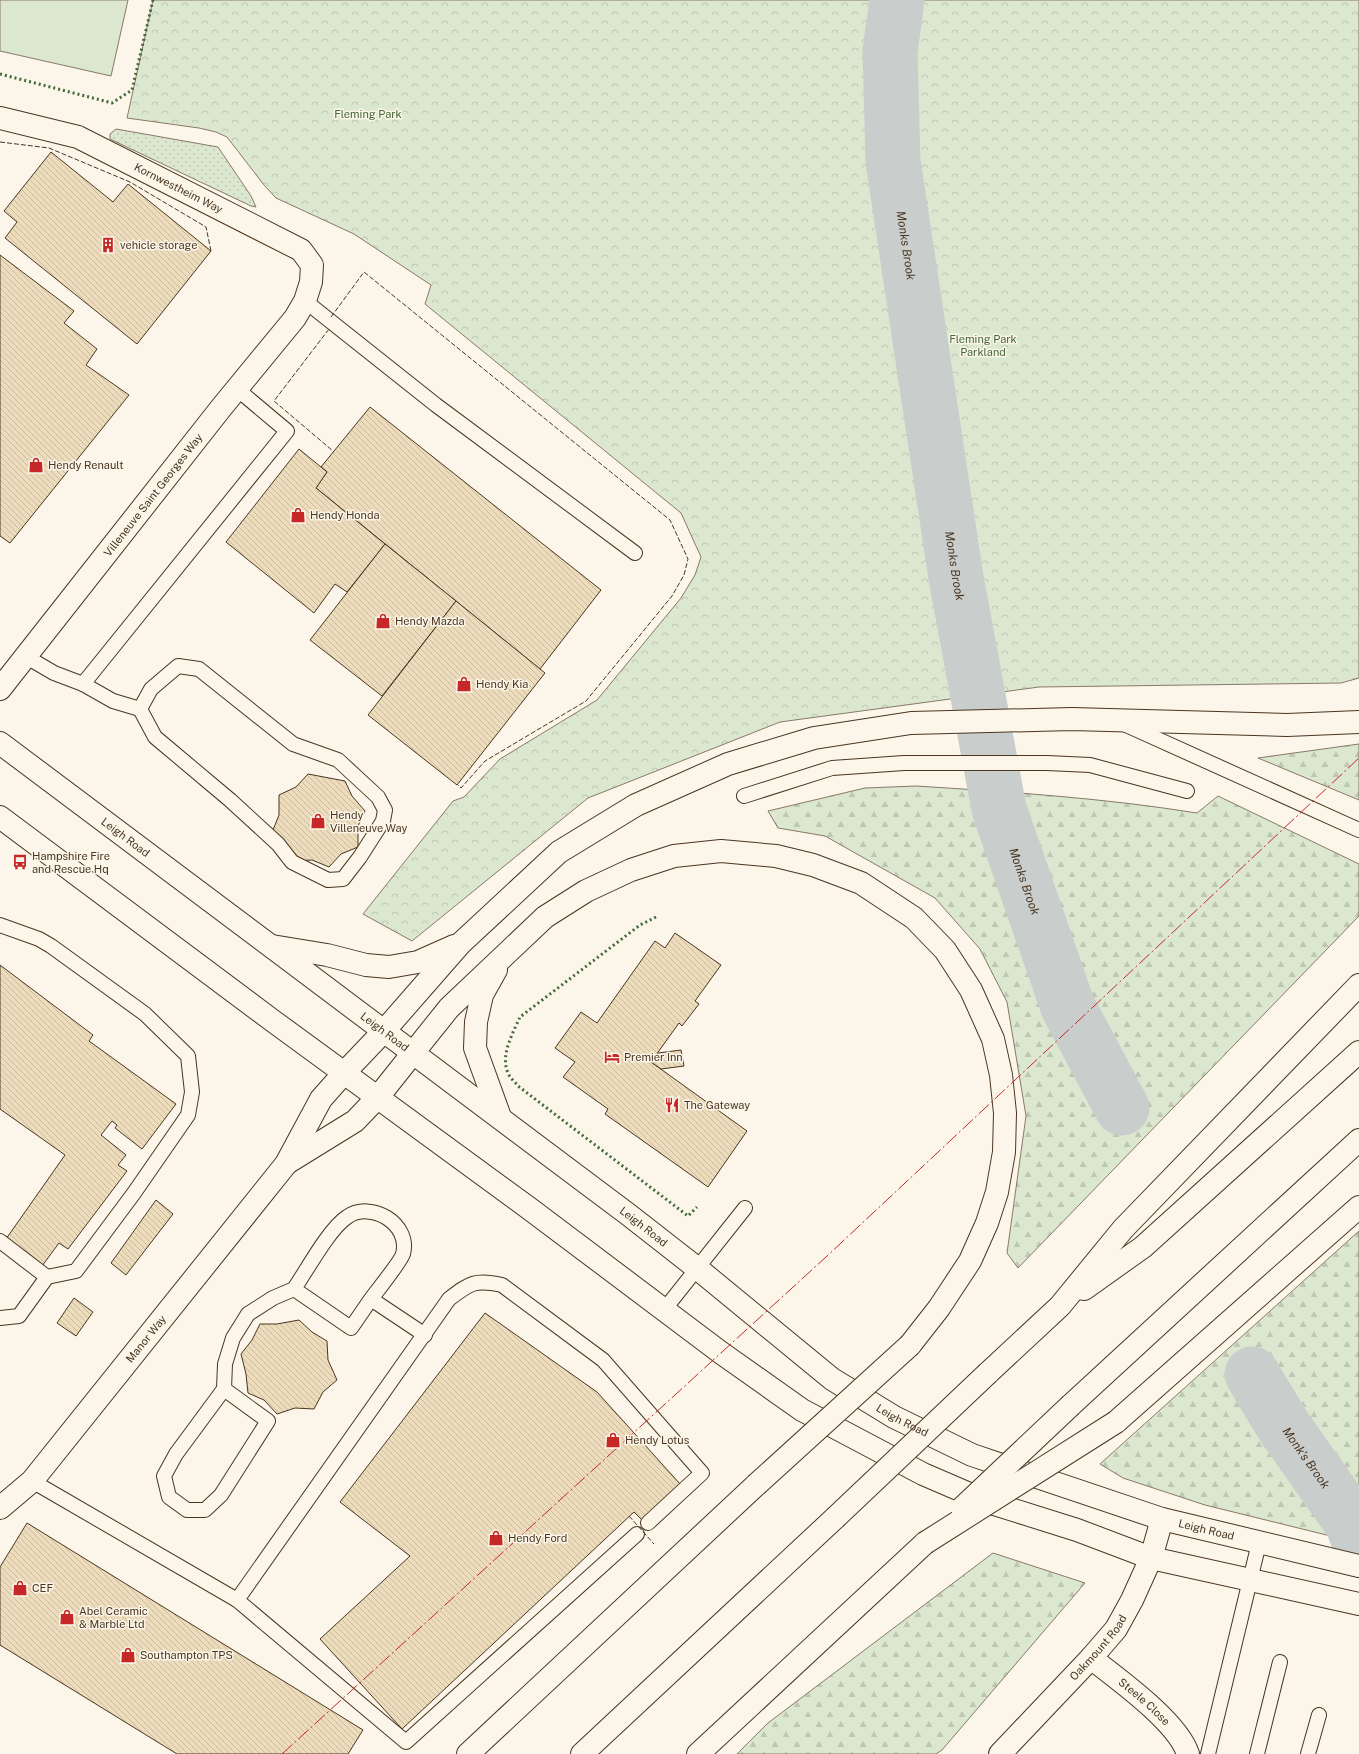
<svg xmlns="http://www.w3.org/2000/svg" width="1359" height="1754" font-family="'Public Sans',sans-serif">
	<defs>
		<pattern id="grass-dots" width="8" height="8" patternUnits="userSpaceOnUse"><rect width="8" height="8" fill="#dce7d0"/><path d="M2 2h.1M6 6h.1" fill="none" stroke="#bec7b2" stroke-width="1.8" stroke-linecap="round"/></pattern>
		<pattern id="forest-firs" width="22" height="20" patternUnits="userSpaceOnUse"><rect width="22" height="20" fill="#dce7d0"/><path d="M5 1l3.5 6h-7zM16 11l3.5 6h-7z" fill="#bec7b2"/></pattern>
		<pattern id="park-crowns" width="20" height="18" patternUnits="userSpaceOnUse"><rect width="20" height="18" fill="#dce7d0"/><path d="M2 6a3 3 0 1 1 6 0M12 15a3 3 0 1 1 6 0" fill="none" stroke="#bec7b2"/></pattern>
		<pattern id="building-back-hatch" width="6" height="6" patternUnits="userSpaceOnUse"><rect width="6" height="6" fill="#ecdcbc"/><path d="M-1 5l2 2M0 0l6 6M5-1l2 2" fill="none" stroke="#ccbda1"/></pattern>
	</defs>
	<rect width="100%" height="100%" fill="#fbf6e9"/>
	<path fill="url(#grass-dots)" stroke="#887966" d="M116,129L218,147L251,196L256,207L251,206L110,139V134Z"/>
	<g fill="url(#forest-firs)" stroke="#887966">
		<path d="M1359,744V800L1258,758Z"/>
		<path d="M916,786C1011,792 1103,798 1197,813L1218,796L1359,864V916L1018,1268L1007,1253L1026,1116L1007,1002L980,949L935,898L825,836L778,828L768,811L865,788Z"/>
		<path d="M1359,1231V1543L1205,1505L1123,1478L1100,1464Z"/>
		<path d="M993,1553L1085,1583L942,1750L936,1754H737L768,1723Z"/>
	</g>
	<path fill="url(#park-crowns)" stroke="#887966" d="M153,0H1359V678L1341,683L1039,687L780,722L588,798L412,941L363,914L453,801L464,797L500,759L597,700L681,598L695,575L701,557L681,513L425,304L431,285L354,234L276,198L264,185L227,137L216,132L199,128L127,118Z"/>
	<path fill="#dce7d0" stroke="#887966" d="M0,0H128L111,76L0,51Z"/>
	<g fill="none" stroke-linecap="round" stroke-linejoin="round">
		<g stroke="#c9cecd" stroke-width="55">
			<path id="s1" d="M897,0L890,51L893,161L956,578L999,809L1068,1007L1122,1108"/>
			<path id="s2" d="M1252,1374L1284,1427L1352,1523L1359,1541"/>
		</g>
	</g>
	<g fill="url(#building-back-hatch)" stroke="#4a3520">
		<path d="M51,152L113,202L128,184L211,251L137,344L5,238L17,222L4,211Z"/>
		<path d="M0,255L74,311L64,323L97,349L86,365L129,395L10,543L0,536Z"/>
		<path d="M370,407L601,590L540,669L316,488L327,472L321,467Z"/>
		<path d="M299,449L327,472L316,488L385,544L347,592L335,584L314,613L226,542Z"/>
		<path d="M385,544L456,601L382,696L310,640Z"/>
		<path d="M456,601L545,673L457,785L368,715Z"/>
		<path d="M308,774L345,781L352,796L365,811L358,826V847L341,854L329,867L312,860L293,861L273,830L279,815V795L296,787Z"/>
		<path d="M675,933L721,965L695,1001L699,1004L682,1026L679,1023L651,1062L747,1131L708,1187L605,1114L608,1109L563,1077L575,1062L555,1048L581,1012L597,1023L655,941L665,948Z"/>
		<path d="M0,965L93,1035L89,1041L176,1104L142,1149L115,1128L117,1125L112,1121L101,1135L126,1155L118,1165L127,1171L68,1249L59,1243L42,1266L6,1239L65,1155L0,1109Z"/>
		<path d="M681,1050L684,1066L661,1069L651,1062L658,1053Z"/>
		<path d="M156,1200L173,1214L126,1275L111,1263Z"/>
		<path d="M74,1298L93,1312L76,1336L57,1323Z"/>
		<path d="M485,1313L597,1392L681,1485L642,1520L634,1512L402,1729L320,1639L410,1556L340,1502Z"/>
		<path d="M299,1320L312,1332L327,1341L328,1360L337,1380L323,1392L314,1409L295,1408L277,1414L264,1400L248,1393L246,1374L241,1354L252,1340L260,1324H277Z"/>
		<path d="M27,1523L363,1730L348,1754H177L0,1645V1567Z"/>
	</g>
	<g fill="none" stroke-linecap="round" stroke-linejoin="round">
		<g stroke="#4a3520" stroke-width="16">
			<g id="lane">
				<path d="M305,301L436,405L635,553"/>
				<path d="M25,656L54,673L83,684L113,701L140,709L155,737L230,800L278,844L292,862L328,880L343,879L360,857L383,821L385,810L378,797L338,760L293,744L199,669L178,666L151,689L140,709"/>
				<path d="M83,684L287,431L237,389"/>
				<path d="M1124,724L1359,830"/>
				<path d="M744,796L832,768L904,763H1047L1090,765L1187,791"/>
				<path d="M0,925L39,939L51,946L145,1014L188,1056L192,1092L188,1115L134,1193L76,1271L47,1277L19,1316L0,1318"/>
				<path d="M0,1241L47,1277"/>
				<path d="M371,1299L351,1328L294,1289C307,1270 329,1229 347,1217C371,1200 411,1224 403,1254C401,1261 377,1291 371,1299L425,1335"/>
				<path d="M664,1310L745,1208"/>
				<path d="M224,1389L176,1454L164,1476L169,1497L187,1510H205L221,1495L268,1421L224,1389L225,1364L233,1338L248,1314L273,1298L294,1289"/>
				<path d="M32,1481L237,1600L406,1742L637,1534"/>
				<path d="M237,1600L449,1299C470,1283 475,1279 502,1285L603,1360L702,1473L648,1523"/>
				<path d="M1208,1754L1259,1543"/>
				<path d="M1257,1754L1280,1662"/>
				<path d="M1308,1754L1319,1715"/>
			</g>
		</g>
		<g stroke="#4a3520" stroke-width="24">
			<g id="street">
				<path id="s3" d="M0,118L78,137L301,250L312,265L311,282L305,301L295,318L221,408L0,689"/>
				<path d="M287,1163L355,1121L378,1097"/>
				<path id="s4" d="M0,1508L32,1481L286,1164L321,1099L344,1073"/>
				<path id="s5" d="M1091,1658C1118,1679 1178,1722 1188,1754"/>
			</g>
		</g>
		<g stroke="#4a3520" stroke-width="24">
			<g id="secondary">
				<path id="s6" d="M1000,1754L1091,1658L1116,1629L1132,1600L1151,1558L1162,1519"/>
			</g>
		</g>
		<g stroke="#4a3520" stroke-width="24">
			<g id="primary">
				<path id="s7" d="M0,743L629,1215L698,1269L832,1379L894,1417L972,1455L1162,1519L1359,1566"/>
				<path d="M0,817L273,1021L530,1209L720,1352L802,1410L923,1474L988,1502L1077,1530L1151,1558L1359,1604"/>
				<path d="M344,1073L384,1031"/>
				<path d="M378,1097L413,1053"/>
			</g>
		</g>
		<g stroke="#4a3520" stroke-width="24">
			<g id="highway">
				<path d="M272,946L327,955L366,965L389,967L418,962L454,946"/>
				<path d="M496,970L482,995L476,1022L475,1048L500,1117"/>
				<path d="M384,1031L460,944L559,852L636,805L728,764L814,738L911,723L1072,719L1287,725L1359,722"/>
				<path d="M413,1053L449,1008L545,917L586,891L631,870L674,856L721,851L776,856L813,865L861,883L914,918L945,950L971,990L993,1039L1001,1075L1005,1113L1004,1152L997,1192L987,1223L970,1261L939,1308L910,1345"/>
				<path d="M1084,1289L1143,1247L1359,1052"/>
				<path d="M988,1373L1060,1306L1123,1229L1359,985"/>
				<path d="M1071,1405L1359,1140"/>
				<path d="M1116,1422L1359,1207"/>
				<path d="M468,1754L756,1485"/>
				<path d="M582,1754L835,1518"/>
				<path d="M698,1754L925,1543"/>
			</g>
		</g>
		<use href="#lane" stroke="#fbf6e9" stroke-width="14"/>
		<use href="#street" stroke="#fbf6e9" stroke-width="22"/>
		<use href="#secondary" stroke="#fbf6e9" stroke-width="22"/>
		<use href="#primary" stroke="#fbf6e9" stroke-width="22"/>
		<use href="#highway" stroke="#fbf6e9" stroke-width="22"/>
		<g stroke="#4a3520" stroke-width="24" stroke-linecap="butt">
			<g id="highway-bridge">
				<path d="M756,1485L910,1345"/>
				<path d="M962,1508L1071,1405"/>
				<path d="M835,1518L988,1373"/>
				<path d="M925,1543L1116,1422"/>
			</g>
		</g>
		<use href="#highway-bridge" stroke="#fbf6e9" stroke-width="22"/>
		<g stroke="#436837" stroke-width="3" stroke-dasharray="2 3" stroke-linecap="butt">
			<path d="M0,74L112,103L132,90L153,0"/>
			<path d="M656,917L640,925L520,1017C513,1033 500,1055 508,1073C510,1078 515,1082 518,1086L688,1216L697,1207"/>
		</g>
		<g stroke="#4a3520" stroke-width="1" stroke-dasharray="5 2" stroke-linecap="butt">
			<path d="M0,142L49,148L130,182L206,227L211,251"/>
			<path d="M331,317L364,272L670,520L688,559L684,575L672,596L586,701L485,761L461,788L457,784"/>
			<path d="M329,329L274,401L333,451"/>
			<path d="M629,1516L654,1544"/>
		</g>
		<path stroke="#c62828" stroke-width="1" stroke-dasharray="14 3 2 3" stroke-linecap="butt" d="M282,1754L826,1257L1359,758"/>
	</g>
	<defs>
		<g id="building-bare" transform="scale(1.2)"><path d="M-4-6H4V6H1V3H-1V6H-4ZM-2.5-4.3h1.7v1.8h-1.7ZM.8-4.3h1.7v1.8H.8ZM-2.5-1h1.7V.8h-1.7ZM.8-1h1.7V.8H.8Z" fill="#c62828" stroke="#fbf6e9" stroke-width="2.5" paint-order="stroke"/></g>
		<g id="shop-bare" transform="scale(1.2)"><path d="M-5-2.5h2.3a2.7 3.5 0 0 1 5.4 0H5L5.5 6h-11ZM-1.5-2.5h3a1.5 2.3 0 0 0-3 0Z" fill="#c62828" stroke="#fbf6e9" stroke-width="2.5" paint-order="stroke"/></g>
		<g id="bus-bare" transform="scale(1.2)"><path d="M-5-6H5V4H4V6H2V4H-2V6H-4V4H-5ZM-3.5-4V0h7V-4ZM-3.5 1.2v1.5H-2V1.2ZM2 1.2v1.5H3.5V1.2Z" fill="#c62828" stroke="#fbf6e9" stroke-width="2.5" paint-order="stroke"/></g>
		<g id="hotel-bare" transform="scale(1.2)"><path d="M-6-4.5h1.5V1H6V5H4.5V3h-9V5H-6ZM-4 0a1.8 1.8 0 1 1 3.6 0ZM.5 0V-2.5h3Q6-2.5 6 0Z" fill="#c62828" stroke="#fbf6e9" stroke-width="2.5" paint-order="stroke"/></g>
		<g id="restaurant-bare" transform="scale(1.2)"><path d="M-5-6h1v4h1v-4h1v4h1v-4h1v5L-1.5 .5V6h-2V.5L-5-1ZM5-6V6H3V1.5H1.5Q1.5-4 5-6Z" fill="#c62828" stroke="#fbf6e9" stroke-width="2.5" paint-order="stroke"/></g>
	</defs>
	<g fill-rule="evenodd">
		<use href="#building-bare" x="108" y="245"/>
		<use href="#shop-bare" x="36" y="465"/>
		<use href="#shop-bare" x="298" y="515"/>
		<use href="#shop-bare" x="383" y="621"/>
		<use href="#shop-bare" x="464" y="684"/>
		<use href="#shop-bare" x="318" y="821"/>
		<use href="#bus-bare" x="20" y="862"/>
		<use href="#hotel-bare" x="612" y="1057"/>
		<use href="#restaurant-bare" x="672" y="1105"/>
		<use href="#shop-bare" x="613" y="1440"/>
		<use href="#shop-bare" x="496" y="1538"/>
		<use href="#shop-bare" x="20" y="1588"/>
		<use href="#shop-bare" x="67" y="1617"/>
		<use href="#shop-bare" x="128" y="1655"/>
	</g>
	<g text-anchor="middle" stroke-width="3" stroke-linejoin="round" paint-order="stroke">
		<g font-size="11" fill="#436837" stroke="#fbf6e9">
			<text x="368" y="118">Fleming Park</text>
			<text x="983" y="343">Fleming Park<tspan x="983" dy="13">Parkland</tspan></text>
		</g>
		<g font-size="11" fill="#4a3520" stroke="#fbf6e9">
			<text dy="4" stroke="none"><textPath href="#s3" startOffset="193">Kornwestheim Way</textPath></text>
			<text transform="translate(153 495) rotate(-52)" y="4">Villeneuve Saint Georges Way</text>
			<text dy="4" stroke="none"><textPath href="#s7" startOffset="157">Leigh Road</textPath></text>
			<text dy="4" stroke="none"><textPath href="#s7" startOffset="481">Leigh Road</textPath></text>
			<text dy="4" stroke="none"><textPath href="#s7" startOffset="805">Leigh Road</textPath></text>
			<text dy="4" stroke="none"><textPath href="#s4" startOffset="224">Manor Way</textPath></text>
			<text dy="4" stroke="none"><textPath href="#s7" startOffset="1129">Leigh Road</textPath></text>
			<text dy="4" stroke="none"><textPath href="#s7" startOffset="1453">Leigh Road</textPath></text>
			<text dy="4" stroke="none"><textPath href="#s6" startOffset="145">Oakmount Road</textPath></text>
			<text dy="4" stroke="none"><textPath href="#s5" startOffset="69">Steele Close</textPath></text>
		</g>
		<g font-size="11" fill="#4a3520" stroke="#fbf6e9" text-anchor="start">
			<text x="120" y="249">vehicle storage</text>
			<text x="48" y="469">Hendy Renault</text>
			<text x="310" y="519">Hendy Honda</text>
			<text x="395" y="625">Hendy Mazda</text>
			<text x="476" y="688">Hendy Kia</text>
			<text x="330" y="819">Hendy<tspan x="330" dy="13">Villeneuve Way</tspan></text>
			<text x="32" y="860">Hampshire Fire<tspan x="32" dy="13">and Rescue Hq</tspan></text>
			<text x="624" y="1061">Premier Inn</text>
			<text x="684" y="1109">The Gateway</text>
			<text x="625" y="1444">Hendy Lotus</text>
			<text x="508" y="1542">Hendy Ford</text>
			<text x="32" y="1592">CEF</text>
			<text x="79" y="1615">Abel Ceramic<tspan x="79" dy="13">&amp; Marble Ltd</tspan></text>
			<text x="140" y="1659">Southampton TPS</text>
		</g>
		<g font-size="12" font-style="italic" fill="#4a3520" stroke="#fbf6e9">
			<text dy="4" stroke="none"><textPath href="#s1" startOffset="247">Monks Brook</textPath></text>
			<text dy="4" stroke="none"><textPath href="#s1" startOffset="571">Monks Brook</textPath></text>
			<text dy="4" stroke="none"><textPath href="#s1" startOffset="895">Monks Brook</textPath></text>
			<text dy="4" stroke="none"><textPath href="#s2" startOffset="100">Monk's Brook</textPath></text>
		</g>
	</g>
</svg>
